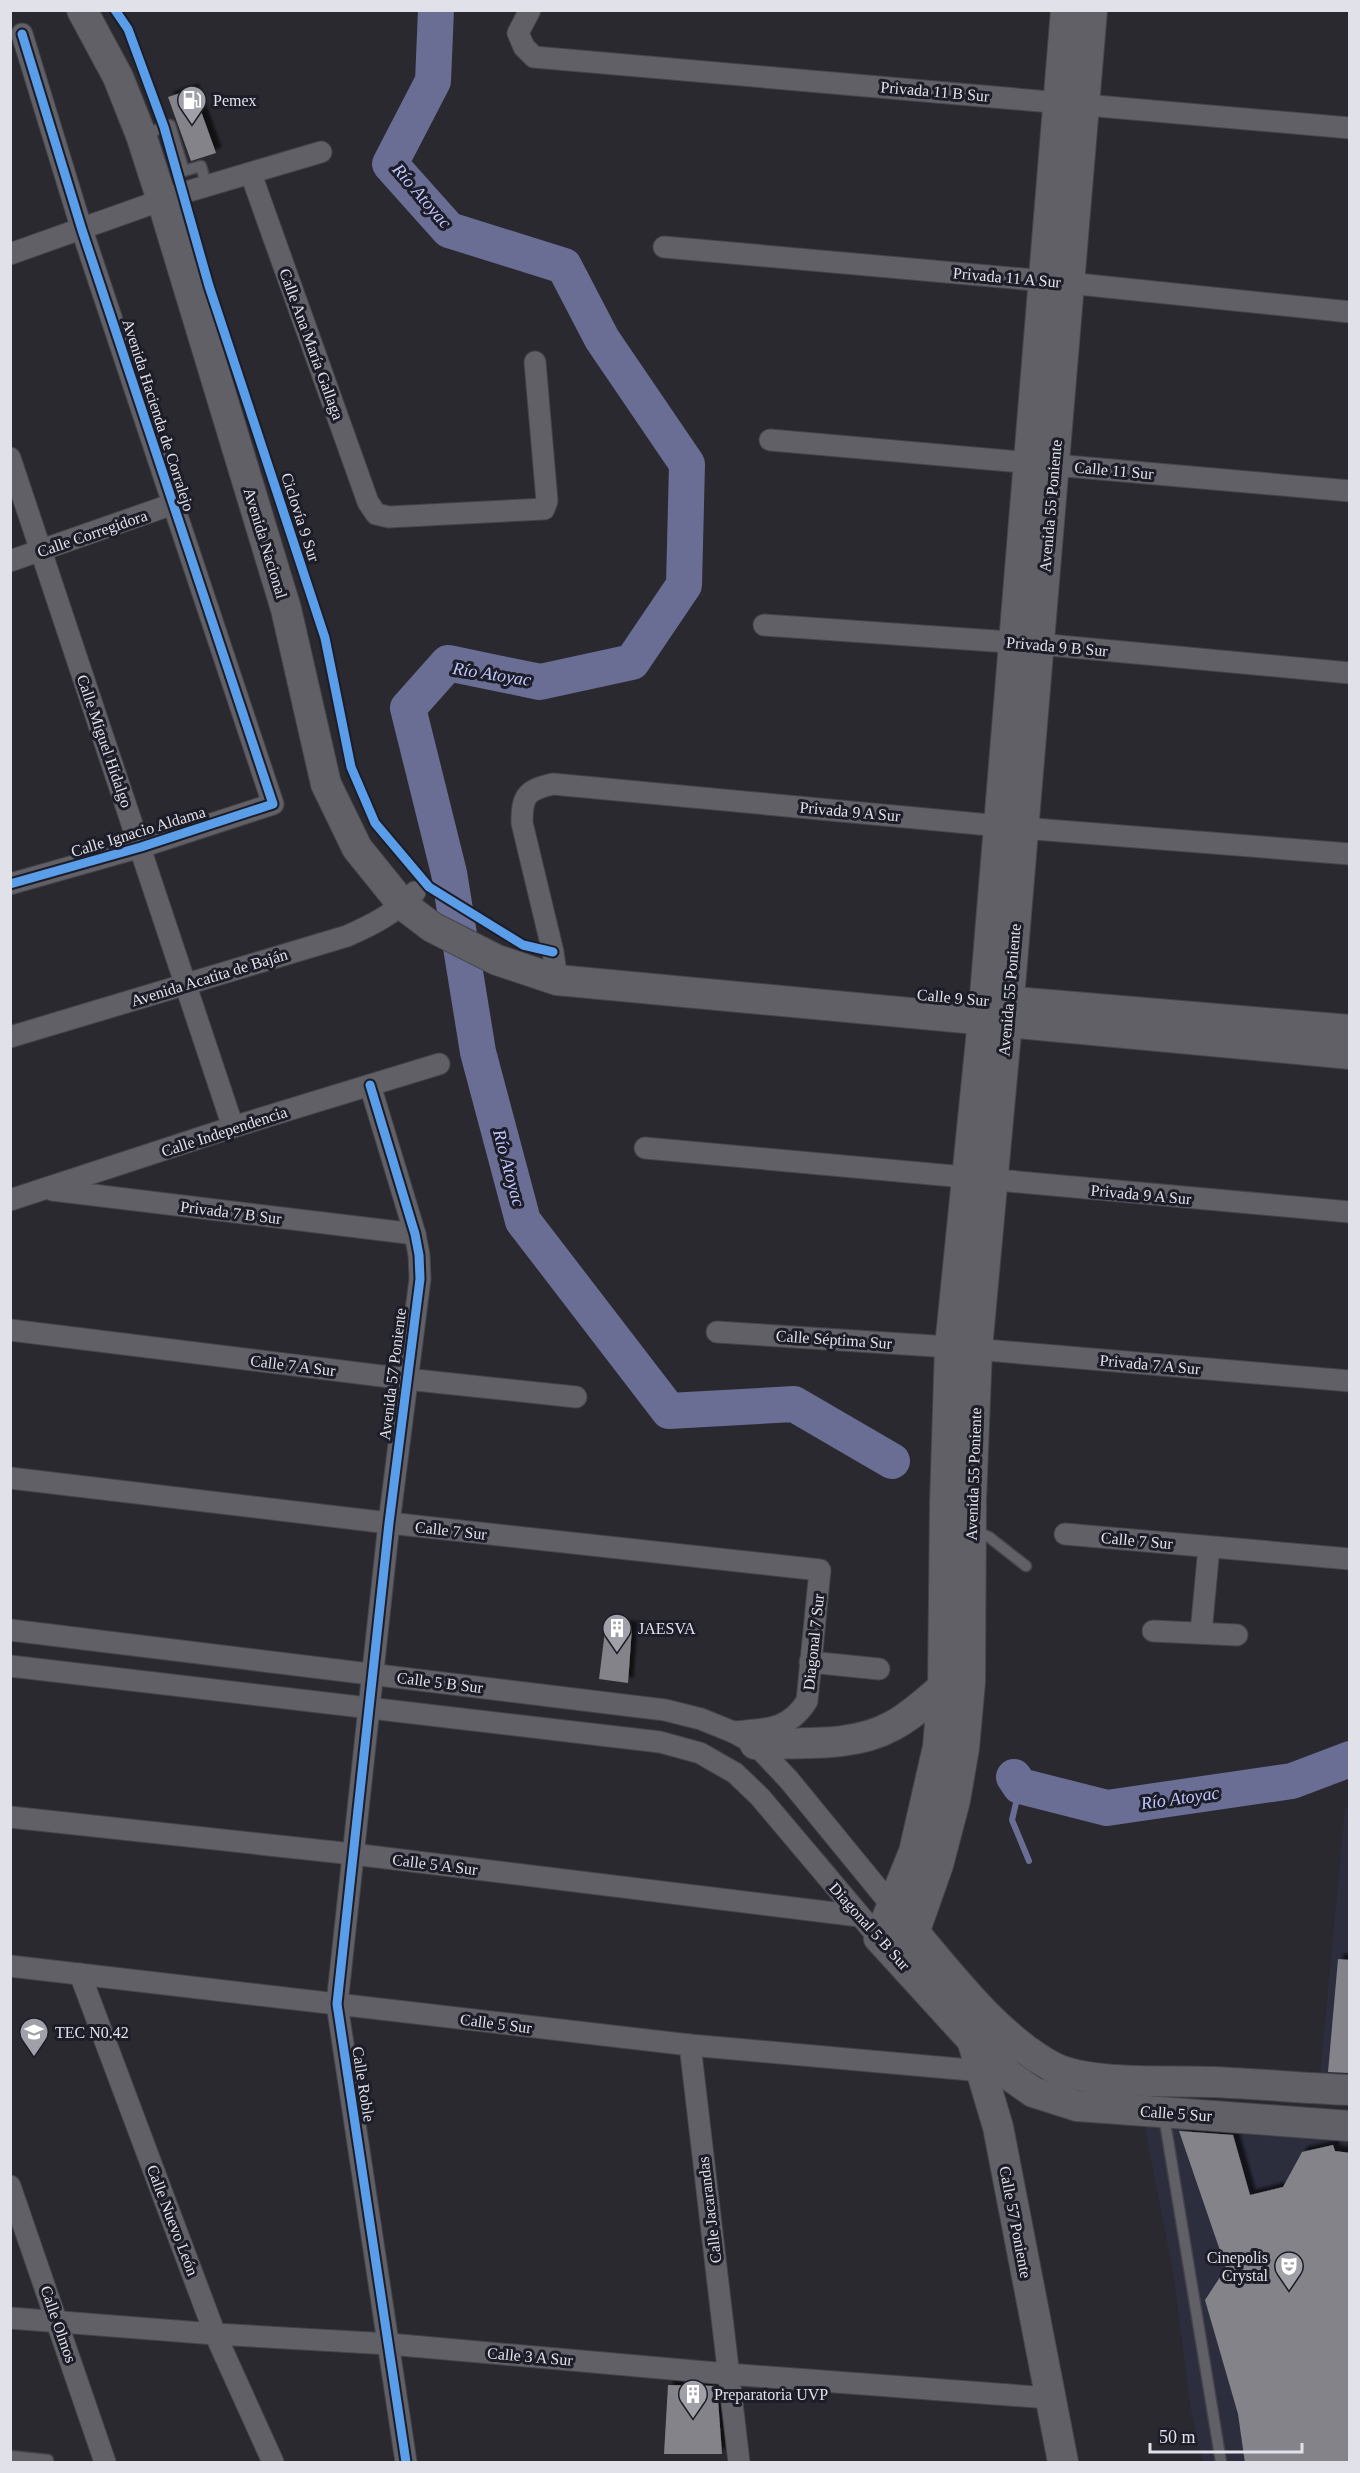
<svg xmlns="http://www.w3.org/2000/svg" width="1360" height="2473" font-family="Georgia,serif">
	<defs>
		<filter id="shadow"><feDropShadow dx="5.5" dy="-5.5" stdDeviation="1.5" flood-color="#0009"/></filter>
	</defs>
	<rect width="100%" height="100%" fill="#29292f"/>
	<g fill="#2c2d3d">
		<path d="M1349,1806V2078L1320,2077L1345,1809Z"/>
		<path d="M1176,2121L1349,2134V2462H1203L1191,2411L1174,2278L1145,2127Z"/>
	</g>
	<g fill="none" stroke-linecap="round" stroke-linejoin="round">
		<path stroke="#6a6d94" stroke-width="6" d="M1020,1786L1012,1820L1029,1861"/>
		<g stroke="#6a6d94" stroke-width="36">
			<path d="M436,10L433,81L390,164L449,230L564,266L602,339L687,464L684,585L632,662L540,682L448,663L408,708L449,873L478,1052L523,1221L669,1411L794,1404L892,1461"/>
			<path d="M1014,1777L1020,1786L1107,1808L1292,1781L1350,1759"/>
		</g>
	</g>
	<g fill="#838389" filter="url(#shadow)">
		<path d="M193,89L216,153L191,161L168,97Z"/>
		<path d="M606,1623L632,1627L628,1683L599,1679Z"/>
		<path d="M1338,1959L1350,1960V2073L1328,2072Z"/>
		<path d="M1179,2131L1233,2135L1250,2195L1283,2187L1302,2152L1333,2145L1335,2151L1350,2153V2463H1245L1238,2414L1205,2300L1226,2268Z"/>
		<path d="M668,2385L717,2386L722,2454H664Z"/>
	</g>
	<g fill="none" stroke-linecap="round" stroke-linejoin="round">
		<g stroke="#444449" stroke-width="13">
			<g id="lane">
				<path d="M142,135L170,125L184,171L201,166L207,187"/>
				<path d="M975,1531L989,1537L1026,1566"/>
				<path d="M1164,2116L1221,2462"/>
				<path d="M10,2456L48,2460"/>
			</g>
		</g>
		<g stroke="#444449" stroke-width="23">
			<g id="street">
				<path d="M530,10L518,33L524,47L534,57L1350,128"/>
				<path d="M251,174L368,502L376,514L389,517L544,509L547,501L535,362"/>
				<path d="M664,247L1068,283L1350,312"/>
				<path d="M10,254L176,195L321,152"/>
				<path d="M770,440L1350,491"/>
				<path d="M10,458L233,1127"/>
				<path d="M10,561L173,504"/>
				<path d="M764,625L1038,644L1350,673"/>
				<path d="M10,884L141,847L273,804L82,230L22,34"/>
				<path d="M557,980L553,952L522,823C522,796 526,790 553,784L1022,828L1350,854"/>
				<path d="M10,1037L347,936C372,925 396,913 415,892"/>
				<path d="M370,1085L415,1234L419,1255L420,1279L389,1523L337,2004L406,2462"/>
				<path d="M645,1148L1350,1212"/>
				<path d="M52,1190L415,1234"/>
				<path d="M10,1200L233,1127L439,1064"/>
				<path d="M10,1330L406,1379L576,1397"/>
				<path d="M717,1332L950,1347L1350,1381"/>
				<path d="M10,1478L389,1523L820,1570L807,1701C788,1731 766,1729 733,1732"/>
				<path d="M1065,1534L1350,1559"/>
				<path d="M10,1630L665,1710L701,1719L733,1732L755,1744L789,1780L893,1907"/>
				<path d="M1153,1631L1237,1635"/>
				<path d="M1201,1633L1209,1547"/>
				<path d="M810,1662L879,1669"/>
				<path d="M10,1666L660,1742L700,1753L735,1773L760,1797L879,1938"/>
				<path d="M10,1817L353,1854L859,1916"/>
				<path d="M10,1966L690,2045L982,2071"/>
				<path d="M80,1974L215,2334L273,2462"/>
				<path d="M690,2045L739,2462"/>
				<path d="M10,2186L105,2462"/>
				<path d="M10,2318L215,2334L389,2344L728,2374L1050,2398"/>
			</g>
		</g>
		<g stroke="#444449" stroke-width="32">
			<g id="secondary">
				<path d="M82,10L118,77L141,135L162,200L286,609L326,784L357,848L403,905L432,927L497,960L557,980L1350,1054"/>
				<path d="M1066,10L983,1020L950,1347L945,1504L943,1687L938,1747L914,1852L879,1938L973,2041L1009,2075L1033,2092L1077,2106L1350,2126"/>
				<path d="M991,1000L1350,1030"/>
				<path d="M755,1744C799,1742 853,1748 892,1726C911,1716 927,1701 943,1687"/>
				<path d="M903,1919C945,1968 994,2035 1051,2066C1087,2086 1170,2080 1213,2082C1258,2084 1304,2088 1350,2090"/>
				<path d="M901,1961L914,1933L938,1865L955,1800L964,1748L970,1682L971,1500L977,1349L1007,1022L1092,10"/>
				<path d="M973,2043L998,2127L1063,2462"/>
			</g>
		</g>
		<use href="#lane" stroke="#606066" stroke-width="10"/>
		<use href="#street" stroke="#606066" stroke-width="21"/>
		<use href="#secondary" stroke="#606066" stroke-width="30"/>
		<g stroke="#1c1d28" stroke-width="13">
			<g id="cycleway">
				<path d="M115,10L128,29L164,127L209,286L325,638L351,767L375,823L429,887L523,945L553,952"/>
				<path d="M10,884L141,847L273,804L82,230L22,34"/>
				<path d="M370,1085L415,1234L419,1255L420,1279L389,1523L337,2004L406,2462"/>
			</g>
		</g>
		<use href="#cycleway" stroke="#5a9eea" stroke-width="9"/>
	</g>
	<defs>
		<g id="fuel-pin" transform="scale(1.5)"><path d="M0 17L-7.5 6A9.5 9.5 0 1 1 7.5 6Z" fill="#a0a1a8" stroke="#1c1d28"/><path d="M-5.5-6h7V0h2V4h1.3V-2.5L3-4.5l.8-.8L6-3V5H2.5V1h-1V6h-7ZM-4.2-4.7v3.2H.2V-4.7Z" fill="#fff"/></g>
		<g id="building-pin" transform="scale(1.5)"><path d="M0 17L-7.5 6A9.5 9.5 0 1 1 7.5 6Z" fill="#a0a1a8" stroke="#1c1d28"/><path d="M-4-6H4V6H1V3H-1V6H-4ZM-2.5-4.3h1.7v1.8h-1.7ZM.8-4.3h1.7v1.8H.8ZM-2.5-1h1.7V.8h-1.7ZM.8-1h1.7V.8H.8Z" fill="#fff"/></g>
		<g id="school-pin" transform="scale(1.5)"><path d="M0 17L-7.5 6A9.5 9.5 0 1 1 7.5 6Z" fill="#a0a1a8" stroke="#1c1d28"/><path d="M0-5L7-2L0 1L-7-2ZM-4 1L0 2.5L4 1V4Q0 6-4 4Z" fill="#fff"/></g>
		<g id="theatre-pin" transform="scale(1.5)"><path d="M0 17L-7.5 6A9.5 9.5 0 1 1 7.5 6Z" fill="#a0a1a8" stroke="#1c1d28"/><path d="M-5-5.5Q0-4 5-5.5V0Q5 5 0 6Q-5 5-5 0ZM-3.3-2.5H-1v1.5H-3.3ZM1-2.5H3.3v1.5H1ZM-2.8 1Q0 5.5 2.8 1Z" fill="#fff"/></g>
	</defs>
	<g fill-rule="evenodd">
		<use href="#fuel-pin" x="192" y="100"/>
		<use href="#building-pin" x="617" y="1628"/>
		<use href="#school-pin" x="34" y="2032"/>
		<use href="#theatre-pin" x="1289" y="2266"/>
		<use href="#building-pin" x="693" y="2394"/>
	</g>
	<g text-anchor="middle" stroke-width="6" stroke-linejoin="round" paint-order="stroke">
		<g font-size="16" fill="#e0e1e9" stroke="#1c1d28">
			<text transform="translate(935 91) rotate(5)" y="6">Privada 11 B Sur</text>
			<text transform="translate(1007 277) rotate(5)" y="6">Privada 11 A Sur</text>
			<text transform="translate(312 344) rotate(70)" y="6">Calle Ana María Gallaga</text>
			<text transform="translate(159 415) rotate(72)" y="6">Avenida Hacienda de Corralejo</text>
			<text transform="translate(1114 470) rotate(5)" y="6">Calle 11 Sur</text>
			<text transform="translate(1050 506) rotate(-85)" y="6">Avenida 55 Poniente</text>
			<text transform="translate(301 517) rotate(72)" y="6">Ciclovía 9 Sur</text>
			<text transform="translate(92 533) rotate(-19)" y="6">Calle Corregidora</text>
			<text transform="translate(266 543) rotate(73)" y="6">Avenida Nacional</text>
			<text transform="translate(1057 646) rotate(5)" y="6">Privada 9 B Sur</text>
			<text transform="translate(105 741) rotate(71)" y="6">Calle Miguel Hidalgo</text>
			<text transform="translate(850 811) rotate(5)" y="6">Privada 9 A Sur</text>
			<text transform="translate(138 831) rotate(-17)" y="6">Calle Ignacio Aldama</text>
			<text transform="translate(209 977) rotate(-17)" y="6">Avenida Acatita de Baján</text>
			<text transform="translate(1009 990) rotate(-85)" y="6">Avenida 55 Poniente</text>
			<text transform="translate(953 997) rotate(5)" y="6">Calle 9 Sur</text>
			<text transform="translate(224 1131) rotate(-18)" y="6">Calle Independencia</text>
			<text transform="translate(1141 1194) rotate(5)" y="6">Privada 9 A Sur</text>
			<text transform="translate(231 1212) rotate(7)" y="6">Privada 7 B Sur</text>
			<text transform="translate(834 1339) rotate(4)" y="6">Calle Séptima Sur</text>
			<text transform="translate(1150 1364) rotate(5)" y="6">Privada 7 A Sur</text>
			<text transform="translate(293 1365) rotate(7)" y="6">Calle 7 A Sur</text>
			<text transform="translate(392 1374) rotate(-83)" y="6">Avenida 57 Poniente</text>
			<text transform="translate(973 1474) rotate(-88)" y="6">Avenida 55 Poniente</text>
			<text transform="translate(451 1530) rotate(6)" y="6">Calle 7 Sur</text>
			<text transform="translate(1137 1540) rotate(5)" y="6">Calle 7 Sur</text>
			<text transform="translate(813 1642) rotate(-84)" y="6">Diagonal 7 Sur</text>
			<text transform="translate(440 1682) rotate(7)" y="6">Calle 5 B Sur</text>
			<text transform="translate(435 1864) rotate(7)" y="6">Calle 5 A Sur</text>
			<text transform="translate(870 1926) rotate(48)" y="6">Diagonal 5 B Sur</text>
			<text transform="translate(496 2023) rotate(7)" y="6">Calle 5 Sur</text>
			<text transform="translate(364 2084) rotate(81)" y="6">Calle Roble</text>
			<text transform="translate(1176 2113) rotate(4)" y="6">Calle 5 Sur</text>
			<text transform="translate(709 2210) rotate(-97)" y="6">Calle Jacarandas</text>
			<text transform="translate(173 2220) rotate(69)" y="6">Calle Nuevo León</text>
			<text transform="translate(1016 2222) rotate(79)" y="6">Calle 57 Poniente</text>
			<text transform="translate(59 2324) rotate(71)" y="6">Calle Olmos</text>
			<text transform="translate(530 2356) rotate(5)" y="6">Calle 3 A Sur</text>
		</g>
		<g font-size="16" fill="#e0e1e9" stroke="#1c1d28" text-anchor="start">
			<text x="213" y="106">Pemex</text>
			<text x="638" y="1634">JAESVA</text>
			<text x="55" y="2038">TEC N0.42</text>
			<text x="1268" y="2263" text-anchor="end">Cinepolis<tspan x="1268" dy="18">Crystal</tspan></text>
			<text x="714" y="2400">Preparatoria UVP</text>
		</g>
		<g font-size="18" font-style="italic" fill="#c1c6fd" stroke="#1c1d28">
			<text transform="translate(422 196) rotate(49)" y="6">Río Atoyac</text>
			<text transform="translate(492 674) rotate(9)" y="6">Río Atoyac</text>
			<text transform="translate(509 1168) rotate(75)" y="6">Río Atoyac</text>
			<text transform="translate(1180 1798) rotate(-8)" y="6">Río Atoyac</text>
		</g>
	</g>
	<rect width="1360" height="2473" fill="none" stroke="#e0e1e9" stroke-width="24"/>
	<path d="M1150 2443v9h152v-9" fill="none" stroke="#e0e1e9" stroke-width="3"/>
	<text x="1159" y="2443" font-size="18" fill="#e0e1e9" stroke="#1c1d28" stroke-width="4.5" paint-order="stroke">50 m</text>
</svg>
